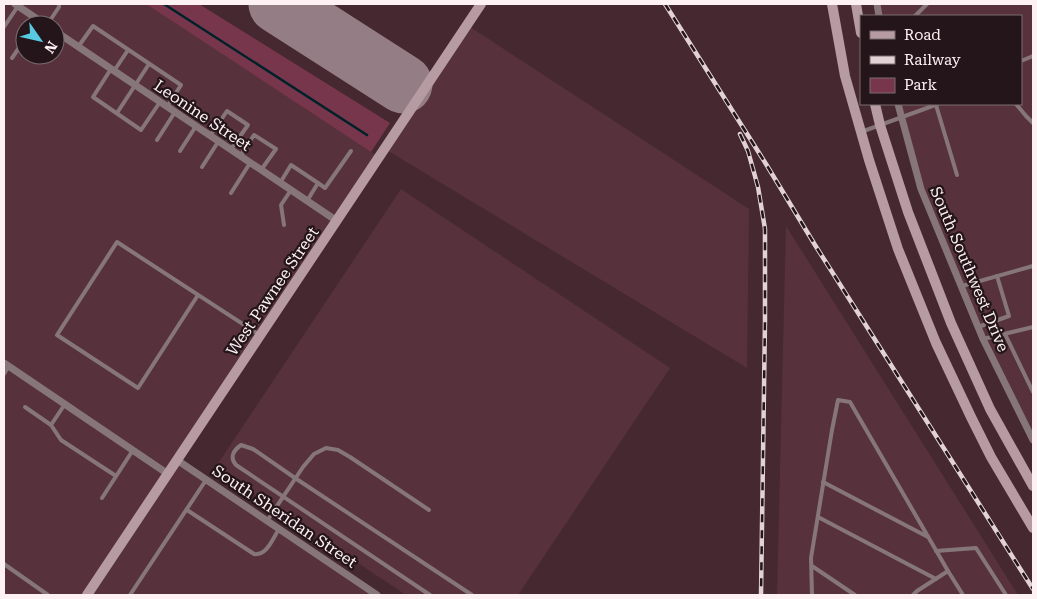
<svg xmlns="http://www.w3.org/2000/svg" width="1037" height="599" font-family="'Roboto Serif',serif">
	<rect width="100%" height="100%" fill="#462831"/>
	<g fill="#57323d" fill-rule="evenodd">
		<path d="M4,4H146L379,157L177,459L375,595H4ZM25,25H55V55H25Z"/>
		<path d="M880,4H1033V438L983,339L921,189L899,104H1021V16H882Z"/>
		<path d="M467,25L749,209L747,368L385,149Z"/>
		<path d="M401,189L670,368L518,595H406L215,468Z"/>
		<path d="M786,226L1018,595H777Z"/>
	</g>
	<path fill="#77364b" d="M146,4H199L390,123L371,152Z"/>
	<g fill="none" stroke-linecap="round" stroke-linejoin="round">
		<path stroke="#002129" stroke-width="2.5" d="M164,4L367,135"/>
		<path stroke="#947d84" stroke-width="59" d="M278,4L403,84"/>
		<g stroke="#86767a" stroke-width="4">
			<path d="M915,16L927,4"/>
			<path d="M47,25L59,7V4"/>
			<path d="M4,27L18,6"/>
			<path d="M78,47L93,26L181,85L167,107"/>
			<path d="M12,58L25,39"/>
			<path d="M1021,61L1033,56"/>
			<path d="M111,69L93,97L141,130L160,102"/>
			<path d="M114,71L128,50"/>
			<path d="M1016,104L1026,116L1033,123"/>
			<path d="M936,105L957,175"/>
			<path d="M117,113L149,64"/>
			<path d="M861,132L938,104"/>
			<path d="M210,136L227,111L248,125L231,149"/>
			<path d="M157,140L175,112"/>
			<path d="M180,151L196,126"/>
			<path d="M240,156L254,135L276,149L261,170"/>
			<path d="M202,167L218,142"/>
			<path d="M280,183L291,165L318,183L307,201"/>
			<path d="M318,183L325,188L351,151"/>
			<path d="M231,193L250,163"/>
			<path d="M284,225L281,205L291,190"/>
			<path d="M962,286L1033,266"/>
			<path d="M198,295L138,388L57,335L117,242L258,334"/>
			<path d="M978,327L1009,316L997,276"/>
			<path d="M1005,334L1033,392"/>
			<path d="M983,339L1033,327"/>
			<path d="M4,374L8,367"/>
			<path d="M65,404L51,425L61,440L116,476"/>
			<path d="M25,407L51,425"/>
			<path d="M823,482L928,537"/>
			<path d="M102,498L133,450"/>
			<path d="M187,510L254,554C267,556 273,538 279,529"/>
			<path d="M818,517L936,579"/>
			<path d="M267,521L303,467L314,454L326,448L338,450L350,457L429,510"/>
			<path d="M936,551L976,548L1006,595"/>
			<path d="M4,564L48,595"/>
			<path d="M812,566L855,595"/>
			<path d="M130,595L206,480"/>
			<path d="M430,595L236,465C229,457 234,450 241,445L253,449L295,478L472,595"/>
			<path d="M812,595L811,558L832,430L838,400L850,402L948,571"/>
			<path d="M913,595L917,591L948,571L963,595"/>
		</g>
		<g stroke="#86767a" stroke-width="7">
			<path d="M15,4L46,25"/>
			<path d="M877,4L879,16"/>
			<path d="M55,31L337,221"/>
			<path d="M898,104L921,189L983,339L1033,440"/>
			<path d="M4,363L168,474"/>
			<path d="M177,460L377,595"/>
		</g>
		<g stroke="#b69ca2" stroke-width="10">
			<path d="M832,4L845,76L869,160L898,249L936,343L971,417L991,457L1033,528"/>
			<path d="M856,4L861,33"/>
			<path d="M875,104L880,125L908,212L951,323L990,409L1033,486"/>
			<path d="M87,595L481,4"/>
		</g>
		<g stroke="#e2d2d6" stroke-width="4.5">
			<g id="rail">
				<path d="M665,4L766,164L815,245L1033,589"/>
				<path d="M740,134L748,151L758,187L765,229V320L761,595"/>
			</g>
		</g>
		<use href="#rail" stroke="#231519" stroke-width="2.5" stroke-dasharray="8" stroke-linecap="butt"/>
	</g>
	<g text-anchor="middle" stroke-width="4.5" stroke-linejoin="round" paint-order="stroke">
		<g font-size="16" fill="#fef1f4" stroke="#231519">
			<text transform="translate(203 115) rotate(34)" y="6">Leonine Street</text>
			<text transform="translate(970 269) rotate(67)" y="6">South Southwest Drive</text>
			<text transform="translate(272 291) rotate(-56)" y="6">West Pawnee Street</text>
			<text transform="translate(285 516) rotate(34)" y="6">South Sheridan Street</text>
		</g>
	</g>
	<rect width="1037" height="599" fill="none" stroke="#fef1f4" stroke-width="10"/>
	<rect x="860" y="15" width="162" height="90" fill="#231519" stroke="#7b6d71"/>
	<rect x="870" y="31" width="25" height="8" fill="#b69ca2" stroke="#7b6d71"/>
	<text x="904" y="40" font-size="15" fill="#fef1f4">Road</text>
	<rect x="870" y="56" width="25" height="8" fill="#e2d2d6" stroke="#7b6d71"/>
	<text x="904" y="65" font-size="15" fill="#fef1f4">Railway</text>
	<rect x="870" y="78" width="25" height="15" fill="#77364b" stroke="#7b6d71"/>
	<text x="904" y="90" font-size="15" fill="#fef1f4">Park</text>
	<g transform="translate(40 40) rotate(124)"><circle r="24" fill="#231519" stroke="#7b6d71"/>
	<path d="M0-4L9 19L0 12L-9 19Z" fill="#57c9e2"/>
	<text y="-8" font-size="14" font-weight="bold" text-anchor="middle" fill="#fef1f4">N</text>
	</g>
</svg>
